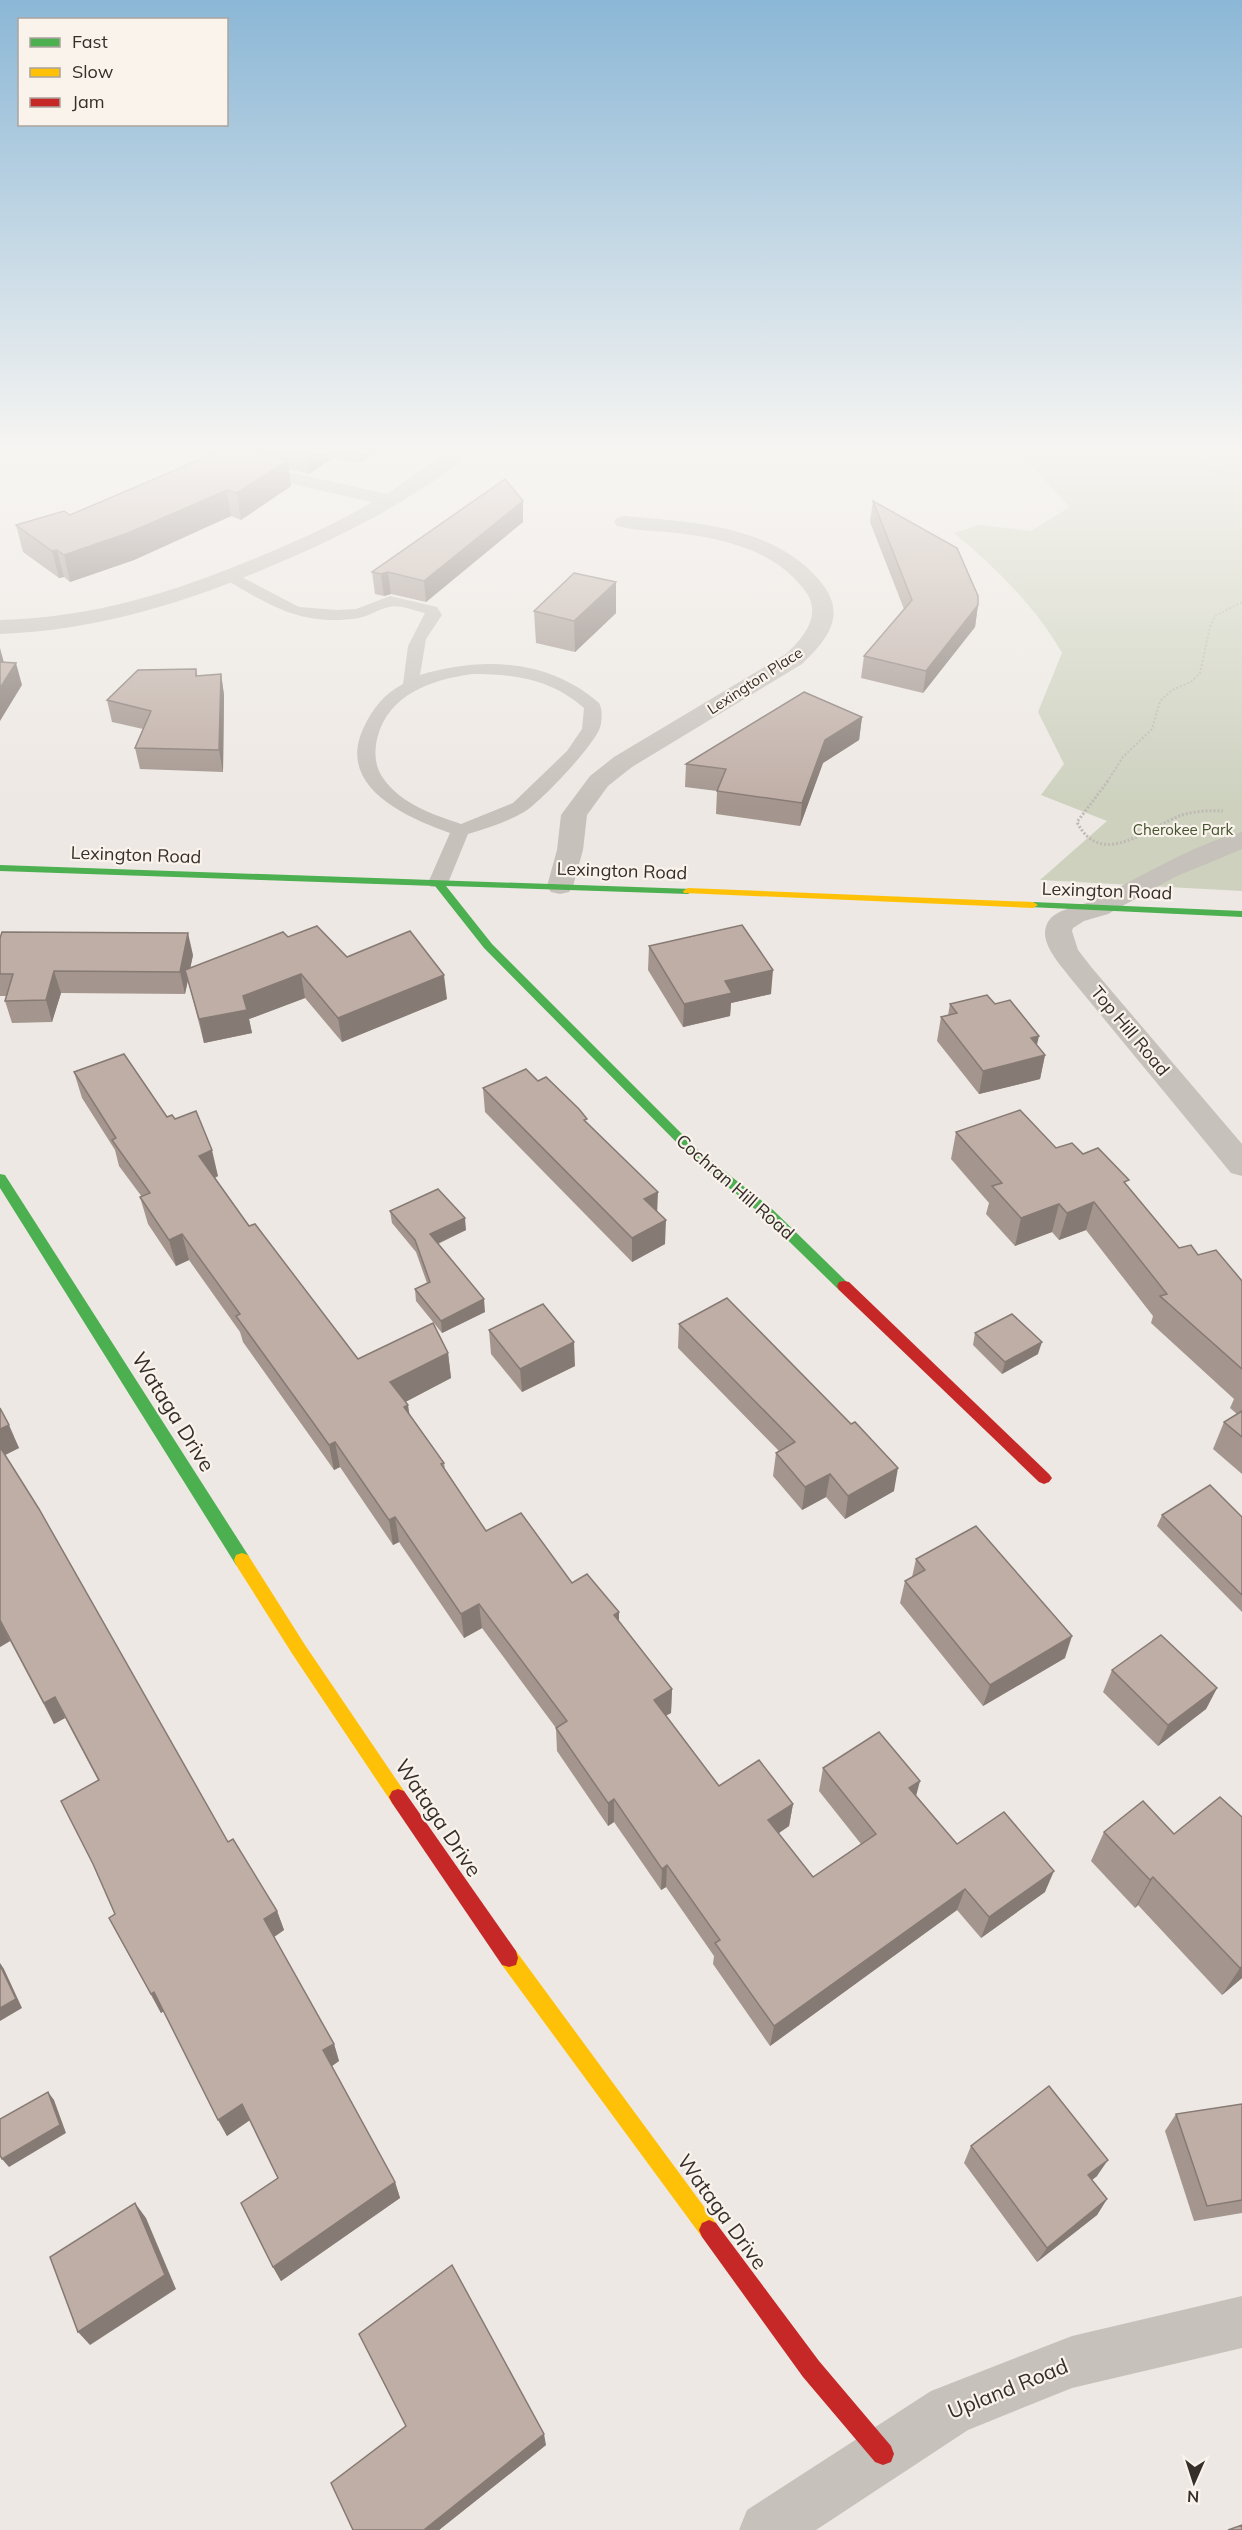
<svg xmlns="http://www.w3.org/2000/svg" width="1242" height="2530" font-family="Mulish,sans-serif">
	<rect width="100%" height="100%" fill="#ede8e3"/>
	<path fill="#cdd1be" d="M1016,450H1242V891L1040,880L1107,821L1041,795L1064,764L1038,712L1062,653C1036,607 995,567 954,533L979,525L1031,531L1070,507Z"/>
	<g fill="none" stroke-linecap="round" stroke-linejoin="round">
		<g stroke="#bfb9b4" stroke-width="2" stroke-dasharray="2 2" stroke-linecap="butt">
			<path d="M1194,450C1199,466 1221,476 1238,474L1240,469L1228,457L1231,450"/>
			<path d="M1107,782L1123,757L1152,729L1160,701L1172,690L1191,682L1200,673L1210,627L1215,616L1242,602"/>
		</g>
		<path stroke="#bfb9b4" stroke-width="3" stroke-dasharray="2 2" stroke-linecap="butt" d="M1108,781L1077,822C1101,871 1150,826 1182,815C1195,811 1209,810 1223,811"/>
		<path fill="#c6c1bb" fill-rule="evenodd" d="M230,571L299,607L337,610L356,609L390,596L437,607L442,615L426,639L420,675C481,656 549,659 599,703C603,709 602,724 599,730C591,748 541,802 524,812C507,822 487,828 468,834L448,883L445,887H431L428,883L450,833C406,817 335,787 364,727C373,708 384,694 403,684L408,646L425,613C415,611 399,604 389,607C379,609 369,616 359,618C303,627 270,606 225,579L222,576L225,573ZM472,674C515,674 551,679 584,708L582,729L567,751L513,803L461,824C432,814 401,804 383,778C375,767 374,753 377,739C388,694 431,680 472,674Z"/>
		<g fill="#c6c1bb" fill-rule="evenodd">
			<path d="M183,450H213L285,471L387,494L450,450H471C458,468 432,482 413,494C370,522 323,544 276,564C186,603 98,630 0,634V620C97,617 172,593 261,556C299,540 337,523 372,502L274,480L185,454Z"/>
			<path d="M624,516C692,522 773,525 820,581C848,614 828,639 802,664L632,767L608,786L587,815L583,850L573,886L569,892L560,894L551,892L547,886L557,850L561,815L590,776L614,757L786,654C805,636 824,613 803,588C771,547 716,537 667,532C650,531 633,530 617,526L614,522L617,518Z"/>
			<path d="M1242,832V849L1175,877L1108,914L1084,921L1073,928L1072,931L1078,950L1092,968L1242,1144V1176L1231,1173L1072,980C1062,966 1038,943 1047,924C1054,908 1078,908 1091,901C1141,878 1188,846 1242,832Z"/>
			<path d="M1242,2296V2348L1072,2388L968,2430L816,2530H739L747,2510L931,2391L1072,2336Z"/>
		</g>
		<g fill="#4caf50" fill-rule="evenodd">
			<path d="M0,865L692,889L693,891L688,894L446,886L492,944L698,1150L771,1208L851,1286L849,1290H839L761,1214L690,1156L484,948L435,886L0,871Z"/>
			<path d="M1033,902L1242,911V917L1029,907L1028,905Z"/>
			<path d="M0,1174L5,1175L248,1555L250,1560L248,1565L242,1567L236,1565L0,1188Z"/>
		</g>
		<g fill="#ffc107" fill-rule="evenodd">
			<path d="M688,888L1033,902L1038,905L1033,908L684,893L683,891Z"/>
			<path d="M242,1553L248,1555L305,1645L404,1791L407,1797L404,1803L398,1805L392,1803L293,1655L236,1565L234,1560L236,1555Z"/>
			<path d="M509,1949L516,1951L716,2223L719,2230L716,2237L709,2240L702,2237L502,1965L500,1958L502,1951Z"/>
		</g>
		<g fill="#c62828" fill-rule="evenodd">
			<path d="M844,1281L849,1282L1049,1474L1052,1478L1049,1482L1044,1484L1039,1482L839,1290L837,1286L839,1282Z"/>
			<path d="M398,1789L404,1791L516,1951L518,1958L516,1965L509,1967L502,1965L392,1803L389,1797L392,1791Z"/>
			<path d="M709,2220L716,2223L819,2361L891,2446L894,2454L891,2462L883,2465L875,2462L803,2377L702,2237L699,2230L702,2223Z"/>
		</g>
	</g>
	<g fill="#a4968f">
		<path d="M258,450H379L360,463L333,458L309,474L289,469L291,486L241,520L231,516L134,560L70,582L64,577L59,578L23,552L16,525L70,515L258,453Z"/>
		<path d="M523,501V522L426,602L391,594L384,596L375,594L372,572Z"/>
		<path d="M873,501L978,605L975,627L923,693L861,678L864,656L904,609L870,522Z"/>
		<path d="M616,582V613L575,652L536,643L534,611Z"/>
		<path d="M196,669L197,676L221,674L224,695L223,772L140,769L135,748L143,729L112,722L107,700Z"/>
		<path d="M862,717L859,740L823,763L800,826L716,814L717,791L685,787L686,764Z"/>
		<path d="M288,937L347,957L447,999L342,1042L305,998L249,1019L252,1033L204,1043L188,980L185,994L61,993L52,1022L12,1023L5,1001L6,996H0V938L193,955L190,968Z"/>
		<path d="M649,946L771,994L731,1003L730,1016L683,1027L648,970Z"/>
		<path d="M950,1004H995L1037,1045L1045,1055L1040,1079L979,1094L937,1041L941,1017L948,1015Z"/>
		<path d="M74,1072L167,1117L218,1176L215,1178L249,1226L358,1359L448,1353L451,1378L405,1402L409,1414L444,1463L445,1469L486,1531L572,1583L619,1621L672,1689L671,1713L666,1715L719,1786L793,1804L789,1826L778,1833L813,1877L861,1844L819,1791L823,1768L916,1795L957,1844L1045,1892L981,1938L957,1910L770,2046L713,1964L714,1956L666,1887L661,1890L614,1822L608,1826L557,1751L556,1728L482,1628L464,1638L399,1542L393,1545L340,1467L334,1470L322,1453L243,1342L240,1332L189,1260L176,1266L148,1224L140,1197H142L119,1166L115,1150L82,1098Z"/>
		<path d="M538,1081L587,1123L657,1212L665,1244L632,1262L485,1112L483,1088Z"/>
		<path d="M956,1132L1056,1148L1083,1154L1127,1186L1179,1248L1198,1255L1242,1281V1474L1213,1449L1224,1422L1237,1414L1230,1408L1234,1399L1151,1323L1153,1316L1086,1230L1059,1240L1052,1232L1015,1246L986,1214L989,1203L951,1159Z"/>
		<path d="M390,1211L466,1230L438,1244L485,1312L442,1333L416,1301L415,1289L427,1283L416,1252L392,1223Z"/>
		<path d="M679,1324L894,1491L845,1519L826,1497L802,1510L773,1476L776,1453L779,1451L678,1348Z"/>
		<path d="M489,1330L575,1366L522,1392L491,1354Z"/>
		<path d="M975,1333L1038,1354L1002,1374L973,1345Z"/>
		<path d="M0,1408L19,1448L5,1455L228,1842L277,1911L284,1930L274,1937L334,2044L339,2061L332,2066L395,2182L400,2198L281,2281L273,2267L278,2178L250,2120L227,2136L163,2011L161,2013L119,1937L109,1918L115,1914L98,1780L65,1718L54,1724L10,1641L0,1647Z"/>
		<path d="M1162,1515L1242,1517V1612L1157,1526Z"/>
		<path d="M916,1559L1065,1658L983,1706L900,1603L905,1581L912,1577Z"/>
		<path d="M1112,1670L1217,1688L1206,1709L1158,1746L1103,1692Z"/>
		<path d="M1242,1817V1978L1222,1995L1138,1905L1135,1908L1091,1861L1104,1832L1174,1834Z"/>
		<path d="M1242,2104V2213L1194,2221L1165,2131L1176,2114Z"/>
		<path d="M971,2146L1097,2176L1092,2180L1107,2199L1097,2215L1037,2262L964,2163Z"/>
		<path d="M359,2334L546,2445L439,2530H353L406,2426Z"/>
	</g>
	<g fill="#867a74">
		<path d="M312,450H332L333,458L309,474L306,454Z"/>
		<path d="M359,450H379L360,463Z"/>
		<path d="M288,460L291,486L241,520L237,493Z"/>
		<path d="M227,490L231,516L134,560L70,582L64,555Z"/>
		<path d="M523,501V522L426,602L424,581Z"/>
		<path d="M57,550L64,577L59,578L52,551Z"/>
		<path d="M388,572L391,594L384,596L381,574Z"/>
		<path d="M616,582V613L575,652L574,621Z"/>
		<path d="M978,605L975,627L923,693L926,671Z"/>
		<path d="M0,648L6,670L0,680Z"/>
		<path d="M16,663L22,685L0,721V688Z"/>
		<path d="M221,674L224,695L223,772L219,750Z"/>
		<path d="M862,717L859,740L823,763L800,826L802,803L825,740Z"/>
		<path d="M188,933L193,955L185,994L180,972Z"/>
		<path d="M773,970L771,994L731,1003L730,1016L683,1027L684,1004L725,981Z"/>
		<path d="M54,971L61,993L52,1022L46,1000Z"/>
		<path d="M301,974L305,998L249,1019L252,1033L204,1043L199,1019L243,996Z"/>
		<path d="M444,975L447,999L342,1042L338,1018Z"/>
		<path d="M1039,1036L1034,1058L1045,1055L1040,1079L979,1094L983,1071L1031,1038Z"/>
		<path d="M212,1150L218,1176L205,1182L199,1156Z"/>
		<path d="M658,1192L657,1216L644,1199Z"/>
		<path d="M1094,1202L1086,1230L1059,1240L1067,1213Z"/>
		<path d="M1059,1204L1052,1232L1015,1246L1021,1218Z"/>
		<path d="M465,1218L466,1230L432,1246L430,1234Z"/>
		<path d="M666,1220L665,1244L632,1262V1238Z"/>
		<path d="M182,1234L189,1260L176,1266L169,1240Z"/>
		<path d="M484,1299L485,1312L442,1333L441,1321Z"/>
		<path d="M574,1342L575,1366L522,1392L520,1369Z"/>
		<path d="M1042,1342L1038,1354L1002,1374L1005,1362Z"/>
		<path d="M448,1353L451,1378L394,1408L390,1382Z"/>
		<path d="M408,1405L412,1430L404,1407Z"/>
		<path d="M9,1425L19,1448L1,1457L0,1453V1429Z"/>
		<path d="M335,1442L340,1467L334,1470L329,1445Z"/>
		<path d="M898,1468L894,1491L845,1519L848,1496Z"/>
		<path d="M830,1474L826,1497L802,1510L805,1487Z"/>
		<path d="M395,1517L399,1542L393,1545L389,1520Z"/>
		<path d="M479,1604L482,1628L464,1638L461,1614Z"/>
		<path d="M619,1612V1636L614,1615Z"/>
		<path d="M0,1620L10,1641L0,1647Z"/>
		<path d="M1072,1636L1065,1658L983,1706L990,1685Z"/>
		<path d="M1217,1688L1206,1709L1158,1746L1168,1725Z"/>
		<path d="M672,1689L671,1713L653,1723L654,1700Z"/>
		<path d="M55,1697L65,1718L54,1724L44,1703Z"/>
		<path d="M920,1781L914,1804L909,1788Z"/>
		<path d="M614,1799V1822L608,1826V1803Z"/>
		<path d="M793,1804L789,1826L765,1843L768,1820Z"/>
		<path d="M667,1865L666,1887L661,1890L662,1869Z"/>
		<path d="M1054,1871L1045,1892L981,1938L989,1917Z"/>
		<path d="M1153,1877L1138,1905L1135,1908L1150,1880Z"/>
		<path d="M965,1889L957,1910L770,2046L774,2026Z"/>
		<path d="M277,1911L284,1930L271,1939L264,1919Z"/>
		<path d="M0,1963L4,1969L22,2008L0,2021Z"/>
		<path d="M1242,1967V1978L1222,1995L1240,1968Z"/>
		<path d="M154,1992L164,2011L161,2013L151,1994Z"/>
		<path d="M334,2044L339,2061L329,2068L323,2050Z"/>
		<path d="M48,2092L54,2100L66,2133L9,2167L2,2159Z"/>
		<path d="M242,2104L250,2120L227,2136L218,2120Z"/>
		<path d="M1108,2160L1097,2176L1078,2191L1088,2175Z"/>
		<path d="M395,2182L400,2198L281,2281L273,2267Z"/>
		<path d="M1107,2199L1097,2215L1037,2262L1047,2248Z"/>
		<path d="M135,2203L146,2218L176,2289L90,2345L78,2332Z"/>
		<path d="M544,2434L546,2445L439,2530H425V2529Z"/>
	</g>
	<g fill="#bfaea6" stroke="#867a74" stroke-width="1.5">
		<path d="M222,450H250L288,460L237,493L227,490L128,533L64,555L57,550L52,551L16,525L64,511L70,515Z"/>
		<path d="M293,450H312L306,454Z"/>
		<path d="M505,479L523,501L424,581L388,572L381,574L372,572Z"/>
		<path d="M873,501L957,548L978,596V605L926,671L864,656L912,600Z"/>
		<path d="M574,573L616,582L574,621L534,611Z"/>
		<path d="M0,662L16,663L0,688Z"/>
		<path d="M196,669V676L221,674L219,750L135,748L151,711L107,700L138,670Z"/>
		<path d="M804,692L862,717L825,740L802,803L717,791L726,769L686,764Z"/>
		<path d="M742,925L773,970L725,981L732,993L684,1004L649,946Z"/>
		<path d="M317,926L347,957L410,931L444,975L338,1018L301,974L243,996L247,1010L199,1019L185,970L283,932L288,937Z"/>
		<path d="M2,932L188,933L180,972L54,971L46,1000L5,1001L13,974H0V938Z"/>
		<path d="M987,995L995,1004L1010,1000L1039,1036L1031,1038L1045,1055L983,1071L941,1017L957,1013L950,1004Z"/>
		<path d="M124,1054L167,1117L172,1115L175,1119L196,1111L212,1150L199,1156L249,1226L255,1224L358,1359L433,1323L448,1353L390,1382L408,1405L404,1407L444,1463L441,1464L486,1531L521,1513L572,1583L587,1574L619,1612L614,1615L672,1689L654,1700L719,1786L759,1760L793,1804L768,1820L813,1877L876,1834L823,1768L879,1732L920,1781L909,1788L957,1844L1004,1812L1054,1871L989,1917L965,1889L774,2026L715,1943L720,1940L667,1865L662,1869L614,1799L608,1803L556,1728L567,1721L479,1604L461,1614L395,1517L389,1520L335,1442L329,1445L317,1428L236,1316L240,1314L182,1234L169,1240L140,1197L150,1193L112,1140L116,1138L74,1072Z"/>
		<path d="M526,1069L538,1081L546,1077L579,1109L587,1119L584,1120L658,1192L644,1199L666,1220L632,1238L483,1088Z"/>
		<path d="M1020,1110L1056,1148L1072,1143L1083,1154L1098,1148L1129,1180L1124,1182L1179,1248L1191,1245L1198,1255L1216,1250L1242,1281V1369L1160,1296L1167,1294L1094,1202L1067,1213L1059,1204L1021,1218L992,1186L1002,1183L956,1132Z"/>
		<path d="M438,1189L465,1218L430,1234L484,1299L441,1321L415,1289L430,1282L415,1240L390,1211Z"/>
		<path d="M727,1298L851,1424L855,1422L898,1468L848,1496L830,1474L805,1487L776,1453L795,1442L679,1324Z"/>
		<path d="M543,1304L574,1342L520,1369L489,1330Z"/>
		<path d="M1012,1314L1042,1342L1005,1362L975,1333Z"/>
		<path d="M0,1408L9,1425L0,1429Z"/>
		<path d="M1242,1411V1437L1224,1422Z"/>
		<path d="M0,1447L39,1509L228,1842L233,1839L277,1911L264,1919L334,2044L323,2050L395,2182L273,2267L241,2203L278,2178L242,2104L218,2120L154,1992L151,1994L109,1918L115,1914L93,1864L61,1801L99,1780L55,1697L44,1703L0,1620Z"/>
		<path d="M1210,1485L1242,1517V1595L1162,1515Z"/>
		<path d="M976,1526L1072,1636L990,1685L905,1581L925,1570L916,1559Z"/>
		<path d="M1161,1635L1217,1688L1168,1725L1112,1670Z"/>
		<path d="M1220,1797L1242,1817V1967L1240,1968L1153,1877L1150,1880L1104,1832L1143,1801L1174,1834Z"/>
		<path d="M0,1965L16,1999L0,2008Z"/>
		<path d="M1049,2086L1108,2160L1088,2175L1107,2199L1047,2248L971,2146Z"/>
		<path d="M48,2092L60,2125L2,2159L0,2155V2119Z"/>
		<path d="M1242,2104V2200L1207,2206L1176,2114Z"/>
		<path d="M135,2203L165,2275L78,2332L50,2257Z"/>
		<path d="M452,2265L544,2434L425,2529V2530H353L331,2483L406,2426L359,2334Z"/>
		<path d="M1242,2525V2530H1228Z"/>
	</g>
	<linearGradient id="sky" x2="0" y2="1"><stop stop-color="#8bb7d6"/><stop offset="0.56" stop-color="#f7f5f2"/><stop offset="1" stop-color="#f7f5f2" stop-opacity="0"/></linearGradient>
	<rect width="1242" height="805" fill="url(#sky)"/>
	<g text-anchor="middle" stroke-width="4.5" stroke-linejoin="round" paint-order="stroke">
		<g font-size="15" fill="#362e2a" stroke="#f9f3eb">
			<text transform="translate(755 681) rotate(-33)" y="5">Lexington Place</text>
		</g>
		<g font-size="15" fill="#445330" stroke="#f9f3eb">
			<text x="1183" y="835">Cherokee Park</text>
		</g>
		<g font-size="18" fill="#362e2a" stroke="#f9f3eb">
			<text transform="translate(136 855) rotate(2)" y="6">Lexington Road</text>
			<text transform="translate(622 871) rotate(2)" y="6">Lexington Road</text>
			<text transform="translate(1107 891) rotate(2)" y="6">Lexington Road</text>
			<text transform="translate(1130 1031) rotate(50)" y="6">Top Hill Road</text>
			<text transform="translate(735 1187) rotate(41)" y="6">Cochran Hill Road</text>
		</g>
		<g font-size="21" fill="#362e2a" stroke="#f9f3eb">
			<text transform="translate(173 1412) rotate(58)" y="7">Wataga Drive</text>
			<text transform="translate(438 1818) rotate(56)" y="7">Wataga Drive</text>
			<text transform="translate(722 2212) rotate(54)" y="7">Wataga Drive</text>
			<text transform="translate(1008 2389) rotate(-22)" y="7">Upland Road</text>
		</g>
	</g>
	<rect x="18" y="18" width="210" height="108" fill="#f9f3eb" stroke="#aba49e" stroke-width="1.5"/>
	<rect x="30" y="38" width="30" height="9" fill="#4caf50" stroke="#aba49e" stroke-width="1.5"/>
	<text x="72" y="48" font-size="18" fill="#362e2a">Fast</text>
	<rect x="30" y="68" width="30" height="9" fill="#ffc107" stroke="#aba49e" stroke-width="1.5"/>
	<text x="72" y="78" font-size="18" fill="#362e2a">Slow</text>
	<rect x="30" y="98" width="30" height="9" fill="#c62828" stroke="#aba49e" stroke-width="1.5"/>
	<text x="72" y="108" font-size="18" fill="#362e2a">Jam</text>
	<g transform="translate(1194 2482) rotate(183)" stroke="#f9f3eb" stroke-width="4.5" paint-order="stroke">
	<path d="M0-4.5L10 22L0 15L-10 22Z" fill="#362e2a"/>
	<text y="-9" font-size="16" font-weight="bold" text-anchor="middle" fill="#362e2a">N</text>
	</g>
</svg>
